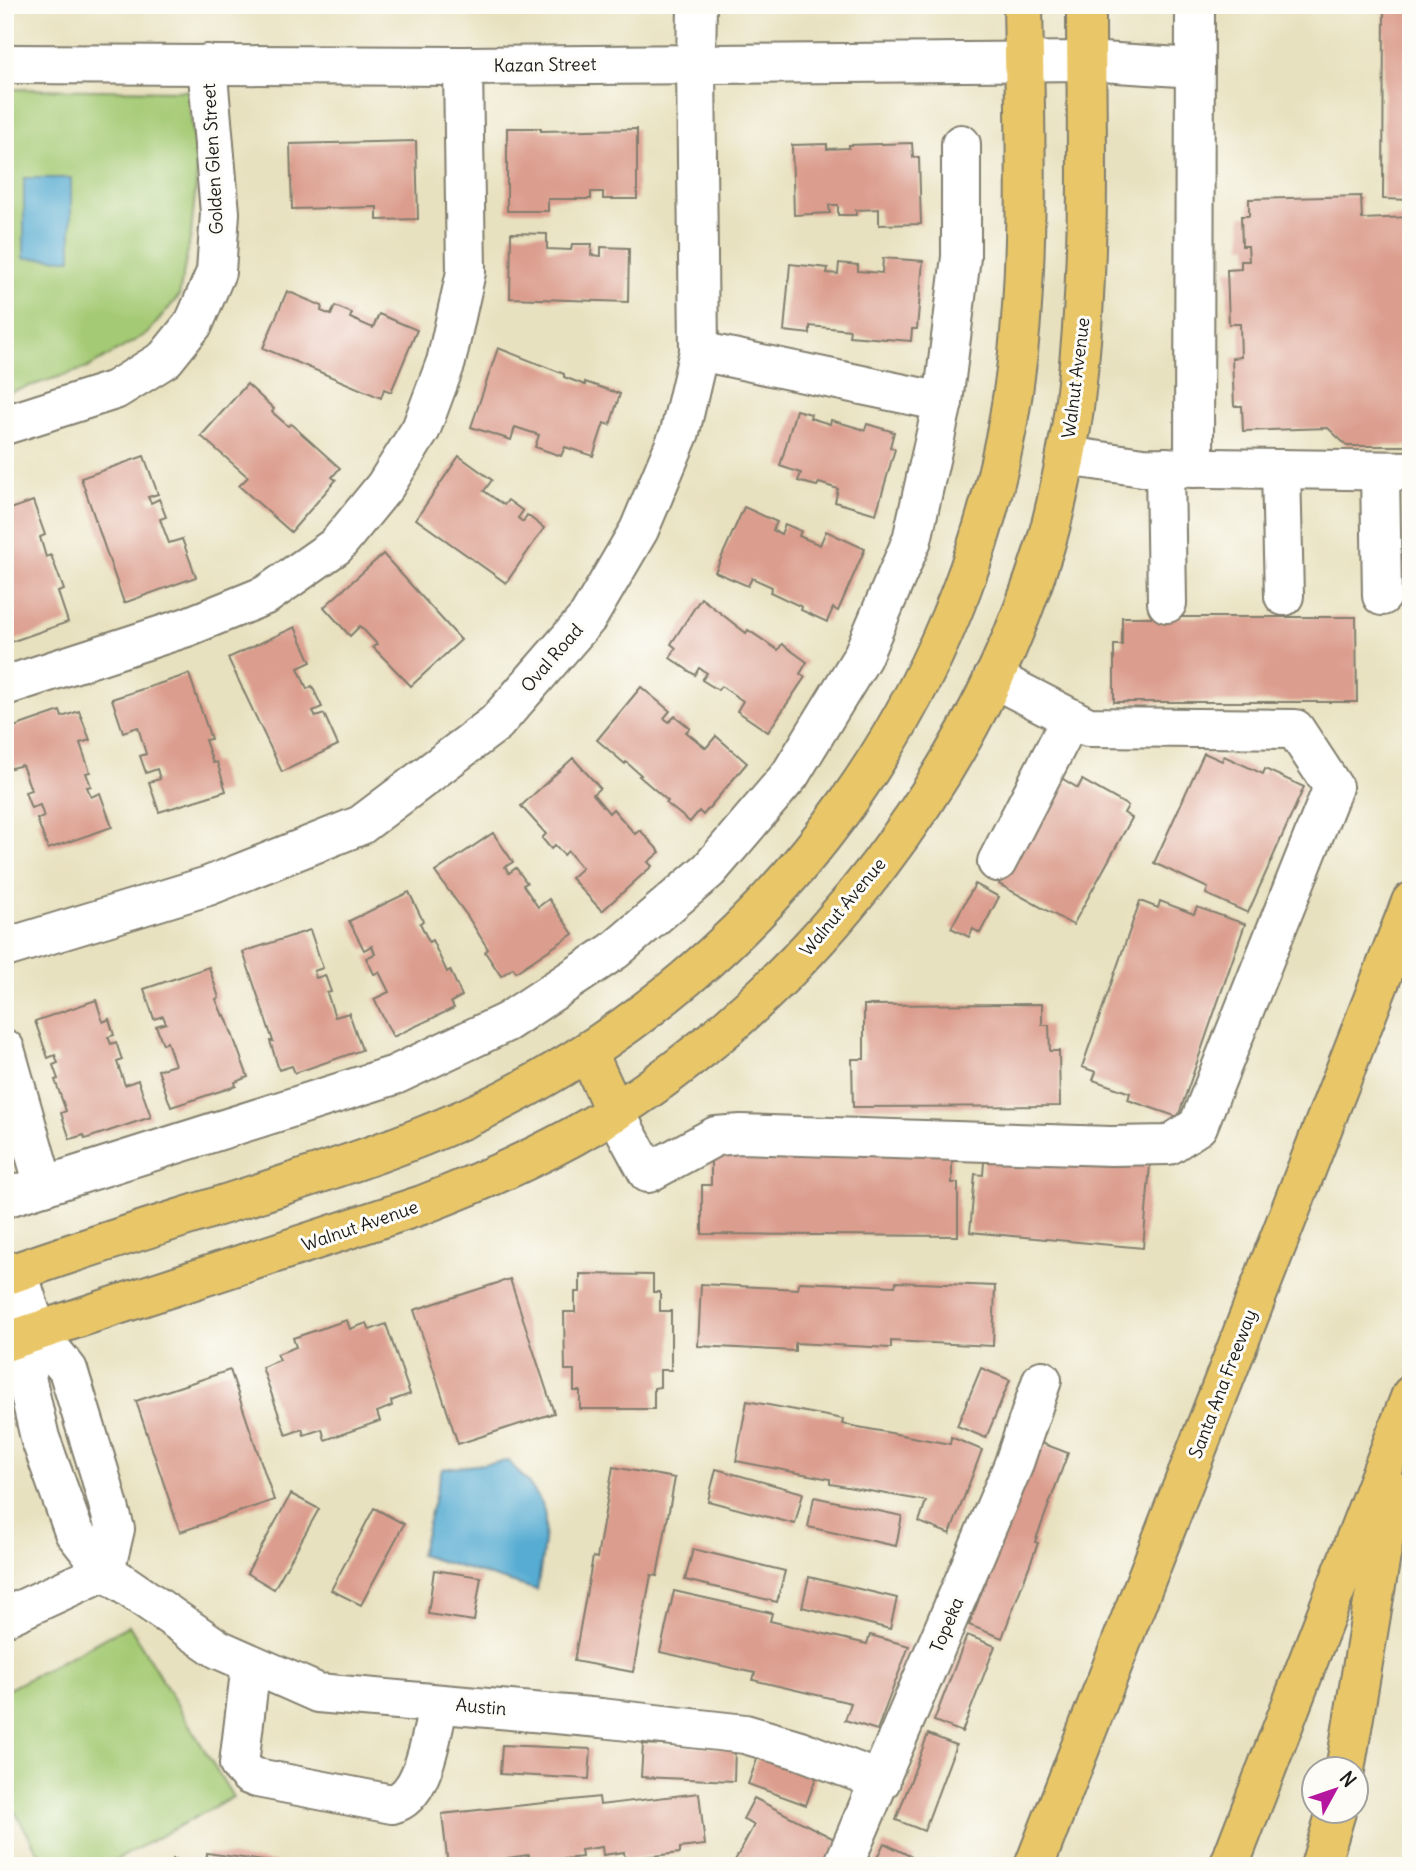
<svg xmlns="http://www.w3.org/2000/svg" width="1416" height="1871" font-family="Delius,sans-serif">
	<rect width="100%" height="100%" fill="#fdfcf7"/>
	<filter id="ink" filterUnits="userSpaceOnUse"><feTurbulence type="fractalNoise" baseFrequency=".0143" numOctaves="2"/><feDisplacementMap in="SourceGraphic" scale="14" xChannelSelector="R" yChannelSelector="G"/><feConvolveMatrix kernelMatrix="1 2 1 2 8 2 1 2 1" color-interpolation-filters="sRGB"/></filter>
	<filter id="wash" filterUnits="userSpaceOnUse"><feTurbulence type="fractalNoise" baseFrequency=".00686" numOctaves="4" result="noise"/><feDisplacementMap in="SourceGraphic" scale="28" xChannelSelector="R" yChannelSelector="G"/><feGaussianBlur stdDeviation="1.57" result="paint"/><feColorMatrix in="noise" values="0 0 0 0 0 0 0 0 0 0 0 0 0 0 0 0 0 1.4 0 .05"/><feComposite in="paint" operator="in"/></filter>
	<g filter="url(#wash)">
		<rect width="100%" height="100%" fill="#e8e1bf"/>
		<g fill="#a5ca74" stroke="#607348" stroke-width="2">
			<path d="M5,89L188,91L197,174L191,234L179,296L148,333L87,368L5,394Z"/>
			<path d="M129,1625L233,1797L105,1866H46L5,1794V1691Z"/>
		</g>
		<g fill="#56acd2" stroke="#396477" stroke-width="2">
			<path d="M24,178H71V259L24,258Z"/>
			<path d="M508,1461C520,1473 540,1494 544,1511C548,1528 540,1572 537,1590L420,1555L442,1469Z"/>
		</g>
		<g id="blocks">
			<g fill="#db9d8d">
				<path d="M1384,5H1411V200L1383,199Z"/>
				<path d="M507,128H541V131L637,129V199H603V192H591V199H548V211H507Z"/>
				<path d="M416,141L418,219L377,220V207L292,209L290,144Z"/>
				<path d="M912,143L913,157H919L921,224L879,225V209L856,210V215H838V205H829L830,213L794,215L792,145L827,144V149L849,148V145Z"/>
				<path d="M1361,196L1362,219L1411,217L1409,446H1347L1328,428L1243,431L1242,406H1234L1232,358L1241,357L1240,324H1229L1227,270L1241,269V261H1249L1248,246H1242L1241,216H1249V199Z"/>
				<path d="M511,233L547,234V249L571,250L572,244H592L591,255L601,256V247L629,248L628,302L510,298Z"/>
				<path d="M883,258L923,261L917,329H912L911,341L849,336L850,330L810,326V334L784,331L790,264L828,268L827,273L838,274L839,263L858,265V271L882,273Z"/>
				<path d="M287,291L322,306L321,311L331,315L335,306L352,313L350,318L373,328L379,314L417,330L391,392L384,389L381,398L263,348Z"/>
				<path d="M498,348L564,374V377L585,385V382L620,394L610,425L604,423L593,456L565,447L561,456L535,447L539,435L515,427L511,440L471,427Z"/>
				<path d="M247,384L274,409L272,412L288,426L291,424L340,468L332,477L336,480L291,532L239,486L248,477L201,436Z"/>
				<path d="M796,410L811,414L810,418L830,424L831,420L865,430L867,424L894,432L890,447L895,449L876,514L835,502L838,489L819,483L817,486L798,481L801,473L780,466Z"/>
				<path d="M144,456L158,494L148,497L151,503L159,499L166,517L160,519L169,543L182,539L196,577L124,603L81,478Z"/>
				<path d="M459,456L492,480L484,491L504,505L508,500L523,511L518,518L523,522L527,515L544,528L506,583L416,519Z"/>
				<path d="M33,501L45,535L40,537L46,557L51,555L64,590L58,592L68,622L5,644V511Z"/>
				<path d="M744,507L777,522L773,530L781,534L785,524L801,531L799,536L820,545L826,531L865,549L838,611L833,608L827,622L801,610L802,607L770,592L772,587L752,578L748,586L715,572Z"/>
				<path d="M383,554L461,640L411,686L373,647L377,644L360,626L350,636L324,607Z"/>
				<path d="M701,598L746,633L748,630L778,650L782,644L807,662L800,674L805,677L768,732L737,711L743,701L721,686L718,690L702,680L707,673L699,668L695,675L670,658L676,648L671,644Z"/>
				<path d="M1122,617H1356L1357,702H1114V645H1122Z"/>
				<path d="M295,627L311,662L298,668L307,689L312,686L322,707L313,711L316,717L324,714L338,745L282,772L228,658Z"/>
				<path d="M189,674L211,739L205,740L213,763L217,762L226,791L159,812L149,782L160,779L157,769L146,773L140,756L146,754L138,727L123,732L112,699Z"/>
				<path d="M641,687L670,711L664,718L669,722L675,716L690,728L686,732L706,748L716,736L747,763L703,815L699,811L690,822L666,803L668,801L639,776L641,775L626,762L625,764L597,740Z"/>
				<path d="M60,711L62,717L79,711L90,740L80,743L90,772L86,773L91,786L87,787L91,797L100,793L112,827L48,849L37,819L44,817L40,805L31,808L25,792L31,790L22,765L8,769L5,761V730Z"/>
				<path d="M1204,753L1222,761L1224,756L1263,774L1265,769L1304,787L1248,913L1206,894L1208,888L1154,863Z"/>
				<path d="M573,758L600,788L593,794L609,813L613,809L635,834L640,830L660,852L648,862L652,866L602,911L571,878L582,868L568,851L564,855L555,845L551,849L542,838L546,834L521,806Z"/>
				<path d="M1058,776L1078,788L1082,780L1128,806L1124,813L1132,818L1073,925L999,884Z"/>
				<path d="M493,833L513,862L505,867L509,873L516,868L527,883L523,885L538,907L549,899L573,934L516,972L513,968L501,976L485,952L488,949L468,917L435,872Z"/>
				<path d="M975,884L999,897L980,933L973,929L969,937L951,928Z"/>
				<path d="M409,892L423,921L420,923L429,942L432,940L447,972L450,970L462,996L451,1002L454,1008L393,1037L374,999L389,992L379,972L374,974L366,958L375,954L372,946L364,950L349,921Z"/>
				<path d="M1140,901L1158,908L1160,901L1194,914L1197,907L1245,924L1178,1117L1128,1100L1130,1093L1093,1080L1096,1072L1082,1067Z"/>
				<path d="M310,930L323,968L314,971L316,978L325,975L331,992L327,993L335,1017L349,1013L362,1050L295,1073L292,1066L279,1070L270,1041H273L243,952Z"/>
				<path d="M209,967L219,998L216,999L223,1016L225,1015L248,1077L235,1082L236,1086L171,1107L158,1070L175,1065L167,1042L163,1044L156,1026L166,1023L163,1016L154,1019L144,989Z"/>
				<path d="M96,1000L103,1022L109,1019L114,1035L108,1037L111,1044L116,1042L122,1060L117,1062L125,1085L138,1080L151,1117L85,1139L84,1135L70,1139L61,1113L66,1111L55,1080L58,1079L53,1065L58,1063L55,1055L48,1058L35,1021Z"/>
				<path d="M1042,1004V1025H1049L1050,1051H1059L1060,1106L853,1107L852,1059H864V1005Z"/>
				<path d="M711,1148L952,1152V1183H958V1236L702,1234V1185H711Z"/>
				<path d="M985,1150L1150,1165L1143,1248L970,1232L975,1174L983,1175Z"/>
				<path d="M580,1274L653,1275V1292H660V1311H671V1370H660V1387L654,1388V1409H580V1391H574V1370H565L564,1312H575V1292H580Z"/>
				<path d="M510,1279L554,1413L458,1444L414,1310Z"/>
				<path d="M799,1282L895,1286L896,1282L995,1286L993,1346L891,1341V1348L795,1343V1351L698,1346L701,1284L798,1289Z"/>
				<path d="M347,1320L350,1329L367,1323L370,1330L386,1324L410,1394L391,1401L392,1406L377,1412L380,1421L325,1440L322,1429L304,1435L302,1429L286,1435L262,1367L280,1360L277,1354L296,1347L293,1338Z"/>
				<path d="M981,1368L1010,1380L986,1438L957,1426Z"/>
				<path d="M230,1370L274,1500L180,1532L136,1401Z"/>
				<path d="M747,1401L843,1419L842,1424L950,1444L951,1437L982,1450L950,1534L919,1522L926,1501L830,1484V1479L736,1461Z"/>
				<path d="M1039,1442L1068,1453L1035,1542L1038,1543L1002,1638L969,1625Z"/>
				<path d="M613,1467L675,1478L657,1576L651,1575L633,1672L574,1661L593,1557L597,1558Z"/>
				<path d="M716,1469L803,1493L795,1524L708,1501Z"/>
				<path d="M291,1494L319,1509L274,1589L247,1573Z"/>
				<path d="M814,1497L902,1516L896,1546L808,1527Z"/>
				<path d="M374,1508L404,1524L361,1605L331,1590Z"/>
				<path d="M693,1549L785,1571L777,1602L685,1580Z"/>
				<path d="M434,1570L481,1577L474,1621L428,1614Z"/>
				<path d="M809,1577L897,1598L890,1629L802,1607Z"/>
				<path d="M674,1591L772,1613L770,1621L867,1644L870,1635L909,1646L877,1730L845,1720L851,1703L753,1680L755,1673L660,1652Z"/>
				<path d="M967,1635L995,1646L962,1732L934,1721Z"/>
				<path d="M928,1734L956,1745L924,1831L896,1820Z"/>
				<path d="M643,1744L735,1749L734,1781L641,1777Z"/>
				<path d="M502,1745L591,1749L589,1779L500,1774Z"/>
				<path d="M759,1754L817,1775L806,1805L748,1784Z"/>
				<path d="M699,1793L705,1845L680,1848V1853L625,1859L624,1852L603,1855L602,1847L581,1850L582,1857L530,1863L529,1855L507,1858L508,1866H448L442,1814L599,1797L600,1805Z"/>
				<path d="M754,1798L840,1842L827,1866H732L754,1825L743,1819Z"/>
				<path d="M884,1843L914,1858L910,1866H873Z"/>
				<path d="M207,1853L286,1864V1866H206Z"/>
				<path d="M173,1859L205,1864V1866H172Z"/>
			</g>
		</g>
	</g>
	<g filter="url(#ink)">
		<use href="#blocks" fill-opacity="0" stroke="#827e6e" stroke-width="2"/>
		<g fill="none" stroke-linecap="round" stroke-linejoin="round">
			<g stroke="#827e6e" stroke-width="42">
				<g id="minor">
					<path d="M5,64L463,66L1086,61L1195,68"/>
					<path d="M699,351L943,402"/>
					<path d="M5,425L115,390L165,359L194,323L216,272L220,213L207,64"/>
					<path d="M1066,456L1143,467L1411,471"/>
					<path d="M1165,467L1167,603"/>
					<path d="M1194,468L1195,5"/>
					<path d="M1281,469L1284,596"/>
					<path d="M1380,471L1382,596"/>
					<path d="M5,686L187,627L266,595L336,546L385,486L421,429L446,362L466,272L463,66"/>
					<path d="M997,862L1071,718"/>
					<path d="M5,948L208,886L361,825L496,723L588,617L639,530L680,432L699,351L696,64L697,5"/>
					<path d="M5,1049L44,1186"/>
					<path d="M615,1112L648,1173L716,1136L741,1134L1111,1146L1169,1145L1198,1126L1333,787L1295,729L1088,727L993,678"/>
					<path d="M5,1198L395,1075L507,1022L614,951L709,870L790,775L862,657L912,540L943,402L961,257V144"/>
					<path d="M18,1272L37,1332L68,1370L99,1471L115,1529L105,1571"/>
					<path d="M37,1332L26,1377L40,1438L74,1532L105,1571L218,1649L318,1693L601,1718L745,1734L800,1750L881,1781"/>
					<path d="M5,1617L105,1571"/>
					<path d="M251,1664L239,1764L249,1775L257,1778L392,1804C425,1796 431,1733 439,1704"/>
					<path d="M843,1866L1013,1466L1042,1380"/>
				</g>
			</g>
			<g stroke="#827e6e" stroke-width="42">
				<g id="major">
					<path d="M588,1053L615,1112"/>
					<path d="M5,1276C100,1242 197,1214 293,1182C356,1162 420,1140 481,1111C779,968 983,682 1018,353C1030,240 1025,119 1023,5"/>
					<path d="M5,1342L422,1205C489,1179 555,1150 616,1111C814,983 976,772 1045,546C1055,513 1062,478 1068,444C1074,417 1076,390 1079,363C1091,244 1086,124 1086,5"/>
				</g>
			</g>
			<g stroke="#827e6e" stroke-width="42">
				<g id="highway">
					<path d="M1345,1770L1392,1490"/>
					<path d="M1034,1866L1411,902"/>
					<path d="M1229,1866L1411,1395"/>
					<path d="M1320,1866L1336,1812"/>
				</g>
			</g>
			<use href="#minor" stroke="#fff" stroke-width="38"/>
			<use href="#major" stroke="#e9c769" stroke-width="38"/>
			<use href="#highway" stroke="#e9c769" stroke-width="38"/>
		</g>
	</g>
	<g text-anchor="middle" stroke-width="6" stroke-linejoin="round" paint-order="stroke">
		<g font-size="18" fill="#1c1c1c" stroke="#fdfcf7">
			<text transform="translate(545 65) rotate(-1)" y="6">Kazan Street</text>
			<text transform="translate(213 159) rotate(-93)" y="6">Golden Glen Street</text>
			<text transform="translate(1076 378) rotate(-83)" y="6">Walnut Avenue</text>
			<text transform="translate(552 658) rotate(-49)" y="6">Oval Road</text>
			<text transform="translate(843 907) rotate(-50)" y="6">Walnut Avenue</text>
			<text transform="translate(360 1226) rotate(-19)" y="6">Walnut Avenue</text>
			<text transform="translate(1223 1384) rotate(-69)" y="6">Santa Ana Freeway</text>
			<text transform="translate(947 1625) rotate(-67)" y="6">Topeka</text>
			<text transform="translate(481 1707) rotate(5)" y="6">Austin</text>
		</g>
	</g>
	<rect width="1416" height="1871" fill="none" stroke="#fdfcf7" stroke-width="28"/>
	<g transform="translate(1335 1790) rotate(50)"><circle r="33" fill="#fdfcf7" stroke="#a3a29f" stroke-width="2"/>
	<path d="M0-5L12 26L0 18L-12 26Z" fill="#b5179e"/>
	<text y="-10" font-size="19" font-weight="bold" text-anchor="middle" fill="#1c1c1c">N</text>
	</g>
</svg>
